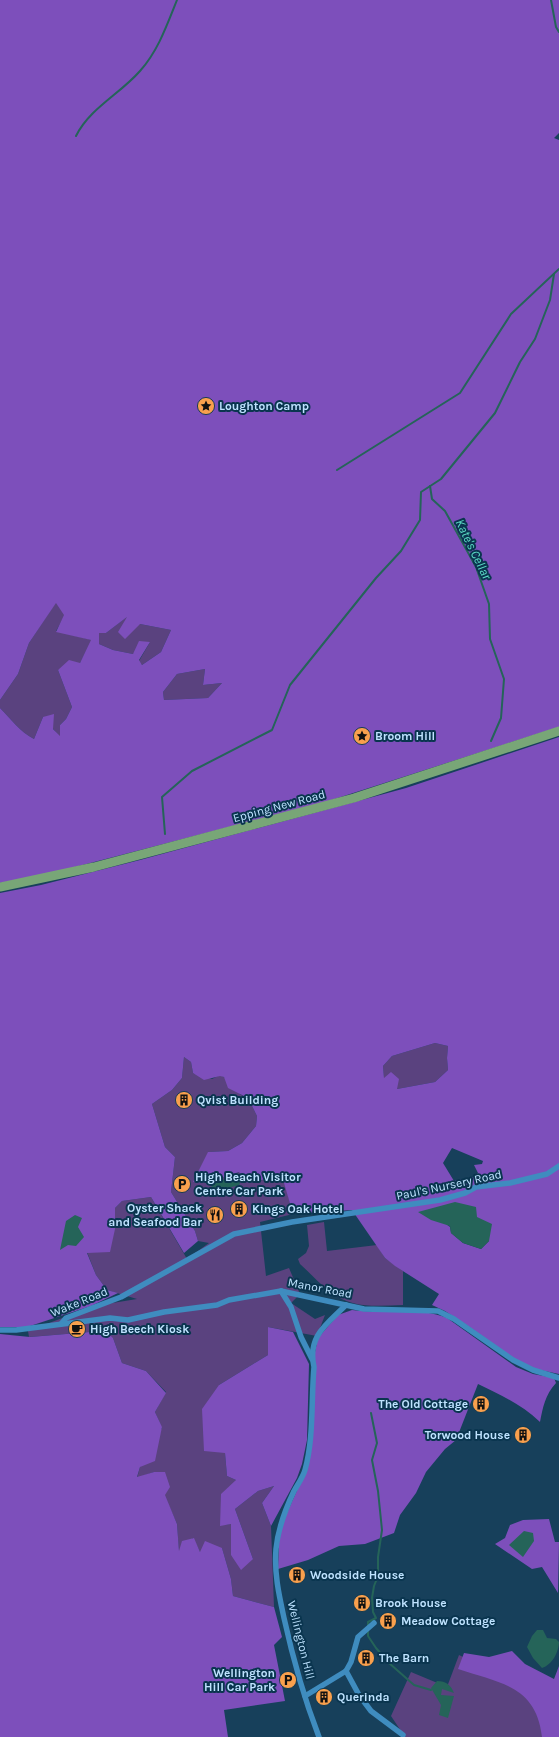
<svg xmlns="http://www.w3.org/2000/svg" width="559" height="1737" font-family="Karla,sans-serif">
	<rect width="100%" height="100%" fill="#17405b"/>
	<g fill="#5a427f">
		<path d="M56,602L65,615L56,631L92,640L80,663L58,670L72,707L66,719L60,725V737L43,717L34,739C20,732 11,719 0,708V700L18,674L29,643Z"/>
		<path d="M128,616L140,624L171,630L161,652L142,665L139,661L150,642L133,654L113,650L99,644L98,633H106Z"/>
		<path d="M205,669L203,685L222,683L208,698L164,700L163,692L177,674Z"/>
		<path d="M435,1043L448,1046L447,1058L448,1070L435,1082L397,1089L384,1079L383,1066L392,1056Z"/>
		<path d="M184,1057L191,1062L193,1073L212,1079L220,1075L224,1077L241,1095L248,1098L257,1116L256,1126L242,1143L228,1151L208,1152L226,1175L240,1172L248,1183L283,1176L293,1214L260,1222L266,1276L289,1268L300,1294L291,1303L315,1319L325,1315L317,1336L268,1327V1355L219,1385L227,1476L236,1480L220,1525L231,1524V1555L253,1559L235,1509L258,1491L274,1486L262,1503L271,1526L274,1607L233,1596L231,1579L222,1548L200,1552L193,1538L179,1553L177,1524L154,1472L137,1478L140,1467L162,1428L155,1412L166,1392L146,1371L122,1363L113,1338L91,1332L29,1337L28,1331L94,1306L137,1299L107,1290L96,1275L87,1252L115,1229V1208L122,1201L151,1197L187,1259L209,1243L198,1241L195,1231L171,1192L175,1157L165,1147L152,1104L172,1090L182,1078Z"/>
		<path d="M324,1222L327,1251L377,1245L385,1258L403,1271V1305C376,1306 351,1309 329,1291C319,1283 310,1273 300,1264L298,1259L306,1253L309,1246L307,1225Z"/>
		<path d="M459,1655L559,1704L549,1737H405L391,1716L411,1672L447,1687Z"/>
	</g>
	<g fill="#7d4fbb" fill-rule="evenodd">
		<path d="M0,0H559V133L554,138L559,140V727L322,803L44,875L0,883V708C11,719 20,732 34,739L43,717L54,714L53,729L60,736V725L66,719L72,707L58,670L69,660L80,663L91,640L56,632L64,615L56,603L29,643L18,674L0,700ZM127,617L118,632L125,639L140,624L171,630L161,652L142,665L139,660L150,642L139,641L133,654L113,650L99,644V633H106ZM205,669L203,685L222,683L208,698L164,700L163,692L177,674Z"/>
		<path d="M559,737V1374L526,1367L468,1326L445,1311L432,1305L439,1294L395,1266L385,1258L352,1210L293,1214L282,1176L247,1183L239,1172L205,1183L193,1182L208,1152L228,1151L242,1143L256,1126L257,1116L248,1098L228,1088L224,1077L220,1076L204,1080L193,1073L191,1062L184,1057L182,1078L172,1090L152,1104L165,1147L175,1157L171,1192L195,1231L198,1241L184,1253L151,1197L122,1201L115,1208V1229L110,1252L87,1253L96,1275L107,1290L118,1293L91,1306L27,1327H0V893L41,885L140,860L406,788ZM435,1043L448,1046L447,1058L448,1070L435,1082L397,1089L399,1079L391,1072L384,1078L383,1066L392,1056ZM452,1148L483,1161L482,1164L474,1165L478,1173L473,1177L454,1181L443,1163ZM446,1224L489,1241L481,1249L463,1243L451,1233L450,1227Z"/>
		<path d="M352,1310C384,1315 416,1306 447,1318L516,1367L533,1374L554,1378L556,1383C545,1395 543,1407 540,1422C522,1405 501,1395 478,1384L456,1440L445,1449L426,1472L416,1493L400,1515L394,1533L365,1544L339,1546L308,1560L278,1569L279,1542L282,1524L308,1466L315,1352L318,1338L338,1315Z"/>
		<path d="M101,1327L113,1338L122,1363L146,1371L166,1393L155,1412L162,1427L155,1461L140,1467L137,1477L154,1472H165L170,1487L165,1495L177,1524L179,1551L182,1541L194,1538L200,1552L205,1541L222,1548L231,1579L233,1596L274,1607L282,1637L274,1645L285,1701L224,1710L228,1737H0V1334L30,1337L90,1332Z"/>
		<path d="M268,1327L293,1332L309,1364L307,1440L302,1464L297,1478L271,1526L262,1503L274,1486L258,1491L235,1509L253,1559L241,1570L231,1555V1524L220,1526L221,1494L236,1480L227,1476L225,1453L204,1451L202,1409L219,1385L268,1355Z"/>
		<path d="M549,1519L555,1542H559L558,1593L542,1567L532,1569L495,1544L505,1538L510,1525L523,1520Z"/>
		<path d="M512,1651L525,1664L554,1679L559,1666V1737H542C536,1685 499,1683 458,1669L464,1653L489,1657Z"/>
	</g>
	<g fill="#256459">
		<path d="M236,1176L238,1177L240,1183L239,1185L215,1192L213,1191L211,1185L212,1183Z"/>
		<path d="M455,1202L476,1207L477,1217L492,1224L489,1241L481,1249L463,1243L451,1233L450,1226L431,1220L418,1212Z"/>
		<path d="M75,1215L82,1218L78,1227L84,1237L76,1246L68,1245L60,1250L66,1221Z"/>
		<path d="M524,1531L533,1533L534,1541L523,1557L509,1545Z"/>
		<path d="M537,1630H543L547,1638L556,1639L559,1642C559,1652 552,1665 542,1668L533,1658L527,1647L532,1636Z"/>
		<path d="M437,1681C446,1681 451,1685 454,1693L442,1689L441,1695L454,1696L448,1718L439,1715L441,1705L431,1688Z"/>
	</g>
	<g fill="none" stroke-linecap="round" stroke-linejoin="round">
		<g stroke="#256459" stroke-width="2">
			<path d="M551,0L556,27L559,32"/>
			<path d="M76,136C90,108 120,94 140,71C158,51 167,25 177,0"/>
			<path d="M337,470L460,393L511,314L559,269"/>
			<path d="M430,486L432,499L445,511L476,567L489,604L490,639L504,679L501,718L491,741"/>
			<path d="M165,834L162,797L192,771L272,730L290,685L376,578L401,551L420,520L421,492L441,479L495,413L520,362L535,339L550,300L554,274"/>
			<path d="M371,1413L377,1443L372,1460L378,1491L382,1530L378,1557V1576L374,1586L372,1598L373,1612L376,1618L368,1622V1636L376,1648L389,1663L414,1685L431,1690"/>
		</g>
		<g stroke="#3f8cbf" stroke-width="5.5">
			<path d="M281,1291L291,1307L301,1337L312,1359"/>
			<path d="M61,1324L66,1318L121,1297L234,1234L292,1222L440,1200L465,1193L476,1187L510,1183L547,1174L559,1166"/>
			<path d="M0,1330H16L110,1318L128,1320L164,1312L217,1305L229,1300L281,1291L364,1309L438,1311L454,1319L513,1360L533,1370L559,1378"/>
			<path d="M346,1671L359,1695L371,1711L403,1735"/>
			<path d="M305,1696L346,1671L351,1662L358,1637L374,1623"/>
			<path d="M319,1737C304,1698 293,1659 284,1618C279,1595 274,1573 276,1549C278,1528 285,1510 294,1491C298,1484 303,1477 305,1470C314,1437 311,1401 314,1367C307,1336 327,1324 346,1305"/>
		</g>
		<path stroke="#78a677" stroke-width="9" d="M0,887L94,867L354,798L559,731"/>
	</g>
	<defs>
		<g id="sight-disc" transform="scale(0.9)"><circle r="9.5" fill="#f9a04d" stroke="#0a354f"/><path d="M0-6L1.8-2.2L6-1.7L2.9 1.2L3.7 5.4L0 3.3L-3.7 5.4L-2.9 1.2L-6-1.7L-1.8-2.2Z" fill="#111"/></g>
		<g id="building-disc" transform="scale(0.9)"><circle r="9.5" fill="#f9a04d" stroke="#0a354f"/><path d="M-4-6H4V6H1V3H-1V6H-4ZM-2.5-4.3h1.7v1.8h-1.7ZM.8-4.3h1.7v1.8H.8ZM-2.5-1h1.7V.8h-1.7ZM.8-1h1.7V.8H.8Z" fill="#111"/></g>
		<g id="parking-disc" transform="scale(0.9)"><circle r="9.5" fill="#f9a04d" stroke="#0a354f"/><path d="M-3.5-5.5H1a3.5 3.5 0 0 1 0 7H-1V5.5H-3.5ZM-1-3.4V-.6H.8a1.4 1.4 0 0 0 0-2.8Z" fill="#111"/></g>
		<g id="restaurant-disc" transform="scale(0.9)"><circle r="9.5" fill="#f9a04d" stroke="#0a354f"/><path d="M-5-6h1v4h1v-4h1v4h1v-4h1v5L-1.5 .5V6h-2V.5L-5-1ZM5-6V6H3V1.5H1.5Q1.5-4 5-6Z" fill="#111"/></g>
		<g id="cafe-disc" transform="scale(0.9)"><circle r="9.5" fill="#f9a04d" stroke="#0a354f"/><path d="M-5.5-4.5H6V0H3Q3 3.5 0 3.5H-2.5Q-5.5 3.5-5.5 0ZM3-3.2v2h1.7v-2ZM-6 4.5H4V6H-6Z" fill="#111"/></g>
	</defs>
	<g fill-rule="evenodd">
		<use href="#sight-disc" x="206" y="406"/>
		<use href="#sight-disc" x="362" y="736"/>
		<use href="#building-disc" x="184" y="1100"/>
		<use href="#parking-disc" x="182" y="1184"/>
		<use href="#building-disc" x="239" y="1209"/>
		<use href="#restaurant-disc" x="215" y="1215"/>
		<use href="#cafe-disc" x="77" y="1329"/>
		<use href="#building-disc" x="481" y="1404"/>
		<use href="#building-disc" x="523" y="1435"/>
		<use href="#building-disc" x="297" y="1575"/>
		<use href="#building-disc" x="362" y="1603"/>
		<use href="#building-disc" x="388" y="1621"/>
		<use href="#building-disc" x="366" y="1658"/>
		<use href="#parking-disc" x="288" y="1680"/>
		<use href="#building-disc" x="324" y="1697"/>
	</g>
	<g text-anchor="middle" stroke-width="4" stroke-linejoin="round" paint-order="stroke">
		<g font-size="12" font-weight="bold" fill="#bfe3ff" stroke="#0a354f" text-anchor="start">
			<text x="219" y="410">Loughton Camp</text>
			<text x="375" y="740">Broom Hill</text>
			<text x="197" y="1104">Qvist Building</text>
			<text x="195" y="1181">High Beach Visitor<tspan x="195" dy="14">Centre Car Park</tspan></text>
			<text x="202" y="1212" text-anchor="end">Oyster Shack<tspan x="202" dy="14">and Seafood Bar</tspan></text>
			<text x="252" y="1213">Kings Oak Hotel</text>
			<text x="90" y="1333">High Beech Kiosk</text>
			<text x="468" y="1408" text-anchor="end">The Old Cottage</text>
			<text x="510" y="1439" text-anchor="end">Torwood House</text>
			<text x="310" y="1579">Woodside House</text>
			<text x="375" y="1607">Brook House</text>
			<text x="401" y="1625">Meadow Cottage</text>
			<text x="379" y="1662">The Barn</text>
			<text x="275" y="1677" text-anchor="end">Wellington<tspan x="275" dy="14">Hill Car Park</tspan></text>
			<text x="337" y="1701">Querinda</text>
		</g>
		<g font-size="12" fill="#bfe3ff" stroke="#0a354f">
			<text transform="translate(279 806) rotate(-15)" y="4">Epping New Road</text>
			<text transform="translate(449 1185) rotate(-12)" y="4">Paul's Nursery Road</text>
			<text transform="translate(320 1288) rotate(11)" y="4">Manor Road</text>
			<text transform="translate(79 1302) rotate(-22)" y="4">Wake Road</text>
			<text transform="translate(301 1640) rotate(76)" y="4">Wellington Hill</text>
		</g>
		<g font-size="13" font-style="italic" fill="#5cdbc6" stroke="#0a354f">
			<text transform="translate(474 549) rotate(64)" y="5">Kate's Cellar</text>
		</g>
	</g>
</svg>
